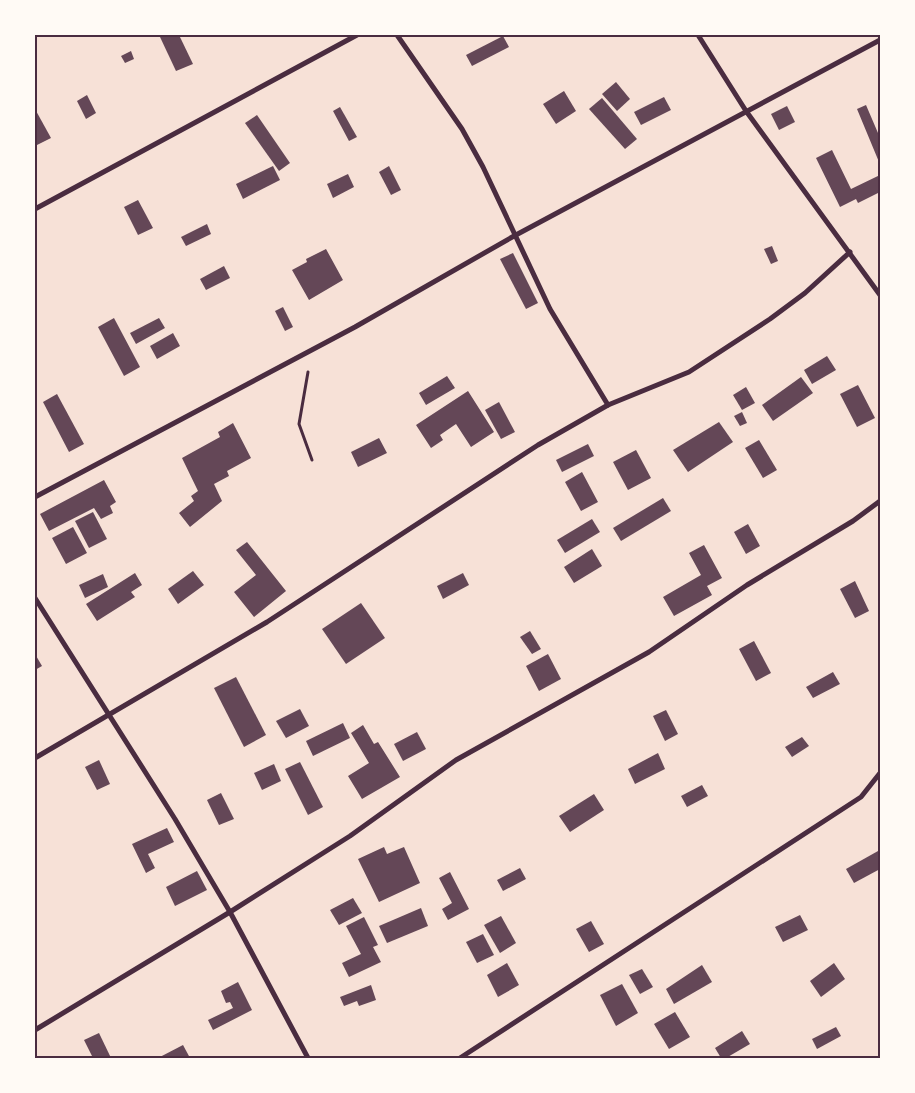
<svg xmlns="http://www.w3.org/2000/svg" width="915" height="1093" font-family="Helvetica,sans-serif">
	<rect width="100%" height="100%" fill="#f7e1d7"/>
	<g fill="#644757">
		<path d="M164,35H179L193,64L176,71L160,37Z"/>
		<path d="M503,36L509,47L472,66L466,55Z"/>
		<path d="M131,51L134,59L125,63L121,56Z"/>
		<path d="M616,82L630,99L617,111L602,94Z"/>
		<path d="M564,91L576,111L556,124L543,104Z"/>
		<path d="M87,95L96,113L86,119L77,101Z"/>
		<path d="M664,97L671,110L641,125L634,112Z"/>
		<path d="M602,98L637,139L625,149L589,109Z"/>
		<path d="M866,105L878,133H880L879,162L857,109Z"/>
		<path d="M787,106L795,122L779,130L771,114Z"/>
		<path d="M340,107L357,137L349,141L333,111Z"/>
		<path d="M35,109L51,138L37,145L35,142Z"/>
		<path d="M257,115L290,163L279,171L245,123Z"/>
		<path d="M832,150L851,189L880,175V192L858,203L856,199L840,207L816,158Z"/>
		<path d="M273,166L280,180L243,199L236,184Z"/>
		<path d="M389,166L401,190L391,195L379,172Z"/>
		<path d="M348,174L354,187L333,198L327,184Z"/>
		<path d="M138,200L153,228L138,235L124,207Z"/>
		<path d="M207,224L211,234L186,246L181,237Z"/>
		<path d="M772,246L778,261L771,264L764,249Z"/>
		<path d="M326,249L343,280L309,300L292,270L307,262L306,259Z"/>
		<path d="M513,253L538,303L526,309L500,259Z"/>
		<path d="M224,266L230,278L206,290L200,279Z"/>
		<path d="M283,307L293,327L285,331L275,311Z"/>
		<path d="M114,318L140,367L124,376L98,327Z"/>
		<path d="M159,318L165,328L136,344L130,333Z"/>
		<path d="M173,333L180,346L157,359L150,346Z"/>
		<path d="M827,356L836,370L812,384L804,370Z"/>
		<path d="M447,376L455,388L426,405L419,393Z"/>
		<path d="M801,377L813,393L773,421L762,405Z"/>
		<path d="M858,385L875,418L857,427L840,394Z"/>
		<path d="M746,387L755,403L742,410L733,395Z"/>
		<path d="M468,391L494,432L471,447L456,424L440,435L443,440L431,448L416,425Z"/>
		<path d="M57,394L84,444L69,452L43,402Z"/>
		<path d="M499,402L515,432L501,439L485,410Z"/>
		<path d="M742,412L747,423L740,426L734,416Z"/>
		<path d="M719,422L733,442L688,472L673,450Z"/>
		<path d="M233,423L251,458L227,471L229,476L214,484L222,501L190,527L179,513L194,501L191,496L198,491L182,458L220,437L218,432Z"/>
		<path d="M379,438L387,453L358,467L351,452Z"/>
		<path d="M759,440L777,470L763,478L745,448Z"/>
		<path d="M588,444L594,456L562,472L556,460Z"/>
		<path d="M636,450L651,478L628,490L613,462Z"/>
		<path d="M582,472L598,502L581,511L565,482Z"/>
		<path d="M104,480L116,502L110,506L113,513L101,519L94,508L49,531L40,514Z"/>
		<path d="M663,498L671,511L621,541L613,528Z"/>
		<path d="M93,512L107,539L89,548L75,521Z"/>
		<path d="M592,519L600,532L565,553L557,540Z"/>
		<path d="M748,524L760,546L746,554L734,532Z"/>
		<path d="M73,527L87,553L66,564L52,538Z"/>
		<path d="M247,542L286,591L254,617L234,592L256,575L236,550Z"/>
		<path d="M704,545L722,578L707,586L712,595L674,616L663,597L701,575L689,553Z"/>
		<path d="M592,549L602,566L574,583L564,567Z"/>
		<path d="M193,571L204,585L178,604L168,589Z"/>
		<path d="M135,573L142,585L131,592L135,597L97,621L86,604Z"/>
		<path d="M463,573L469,585L443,599L437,586Z"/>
		<path d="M103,574L108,587L85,598L79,585Z"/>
		<path d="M855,581L869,611L855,618L840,589Z"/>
		<path d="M361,603L385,638L346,664L322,629Z"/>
		<path d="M530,631L541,649L532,654L520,637Z"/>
		<path d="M754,641L771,673L756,681L739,649Z"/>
		<path d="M35,654L42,666L35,670Z"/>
		<path d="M548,654L561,679L539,691L526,666Z"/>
		<path d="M833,672L840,684L813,698L806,687Z"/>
		<path d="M236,677L266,735L244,747L214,688Z"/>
		<path d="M300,709L309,726L286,738L276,721Z"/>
		<path d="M666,710L678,734L665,741L653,716Z"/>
		<path d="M343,723L350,738L313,756L306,741Z"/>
		<path d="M363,725L374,744L378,742L400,777L362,799L348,776L369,763L351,733Z"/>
		<path d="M417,732L426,749L403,761L394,744Z"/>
		<path d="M802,737L809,746L792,757L785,747Z"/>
		<path d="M658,753L665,769L635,784L628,769Z"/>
		<path d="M99,760L110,784L97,790L85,767Z"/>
		<path d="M300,762L323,807L308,815L285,769Z"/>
		<path d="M274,764L281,781L262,790L254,773Z"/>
		<path d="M702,785L708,796L687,807L681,796Z"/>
		<path d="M221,793L234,819L219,825L207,800Z"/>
		<path d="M594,794L604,810L570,832L559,816Z"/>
		<path d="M167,828L174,842L148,854L155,868L146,873L132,844Z"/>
		<path d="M384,847L387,854L404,847L420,883L379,902L358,859Z"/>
		<path d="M878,851L880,869L854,883L846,869Z"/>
		<path d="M520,868L526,879L503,891L497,880Z"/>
		<path d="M197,871L207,890L175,906L166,887Z"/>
		<path d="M450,872L469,909L448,920L442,909L452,903L439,878Z"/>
		<path d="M353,898L362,913L339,925L330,910Z"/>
		<path d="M421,908L428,926L387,943L379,926Z"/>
		<path d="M800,915L808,930L783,942L775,927Z"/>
		<path d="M501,916L516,943L500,953L484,925Z"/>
		<path d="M364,917L378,945L373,947L381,962L349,977L342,963L361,954L346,926Z"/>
		<path d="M591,921L604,944L589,952L576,929Z"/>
		<path d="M483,934L494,955L477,963L466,942Z"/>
		<path d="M507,963L519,985L498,997L487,975Z"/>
		<path d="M834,963L845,979L821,997L810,981Z"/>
		<path d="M702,965L712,982L674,1004L666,989Z"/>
		<path d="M642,969L653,987L640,994L629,975Z"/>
		<path d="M238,982L252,1010L213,1030L208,1020L233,1008L230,1002L226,1003L221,991Z"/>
		<path d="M622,984L638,1013L616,1026L600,995Z"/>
		<path d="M371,985L376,1000L359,1006L357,1001L344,1006L340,997Z"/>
		<path d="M675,1012L690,1037L669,1049L654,1024Z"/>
		<path d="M836,1027L841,1036L817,1049L812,1039Z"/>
		<path d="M742,1031L750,1044L726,1058H721L715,1048Z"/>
		<path d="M99,1033L111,1058H93L84,1040Z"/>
		<path d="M183,1045L190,1058H158Z"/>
	</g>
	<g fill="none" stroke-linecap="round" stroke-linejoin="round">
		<path stroke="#4a2c40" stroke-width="3" d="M308,372L299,424L312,460"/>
		<g stroke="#4a2c40" stroke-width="5">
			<path d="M397,35L462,129L483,167L550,309L608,405"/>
			<path d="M698,35L746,111L880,295"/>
			<path d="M35,209L357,35"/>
			<path d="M35,497L355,327L514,236L880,40"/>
			<path d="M35,598L175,819L230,912L308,1058"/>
			<path d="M35,758L267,622L538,445L608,405L689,372L770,319L805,293L850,252"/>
			<path d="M35,1030L230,912L350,836L456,760L649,652L747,585L853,521L880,501"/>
			<path d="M460,1058L861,797L880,773"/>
		</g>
	</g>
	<rect width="915" height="1093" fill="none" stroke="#fffaf5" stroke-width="72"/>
	<rect x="36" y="36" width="843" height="1021" fill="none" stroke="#4a2c40" stroke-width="2"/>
</svg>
